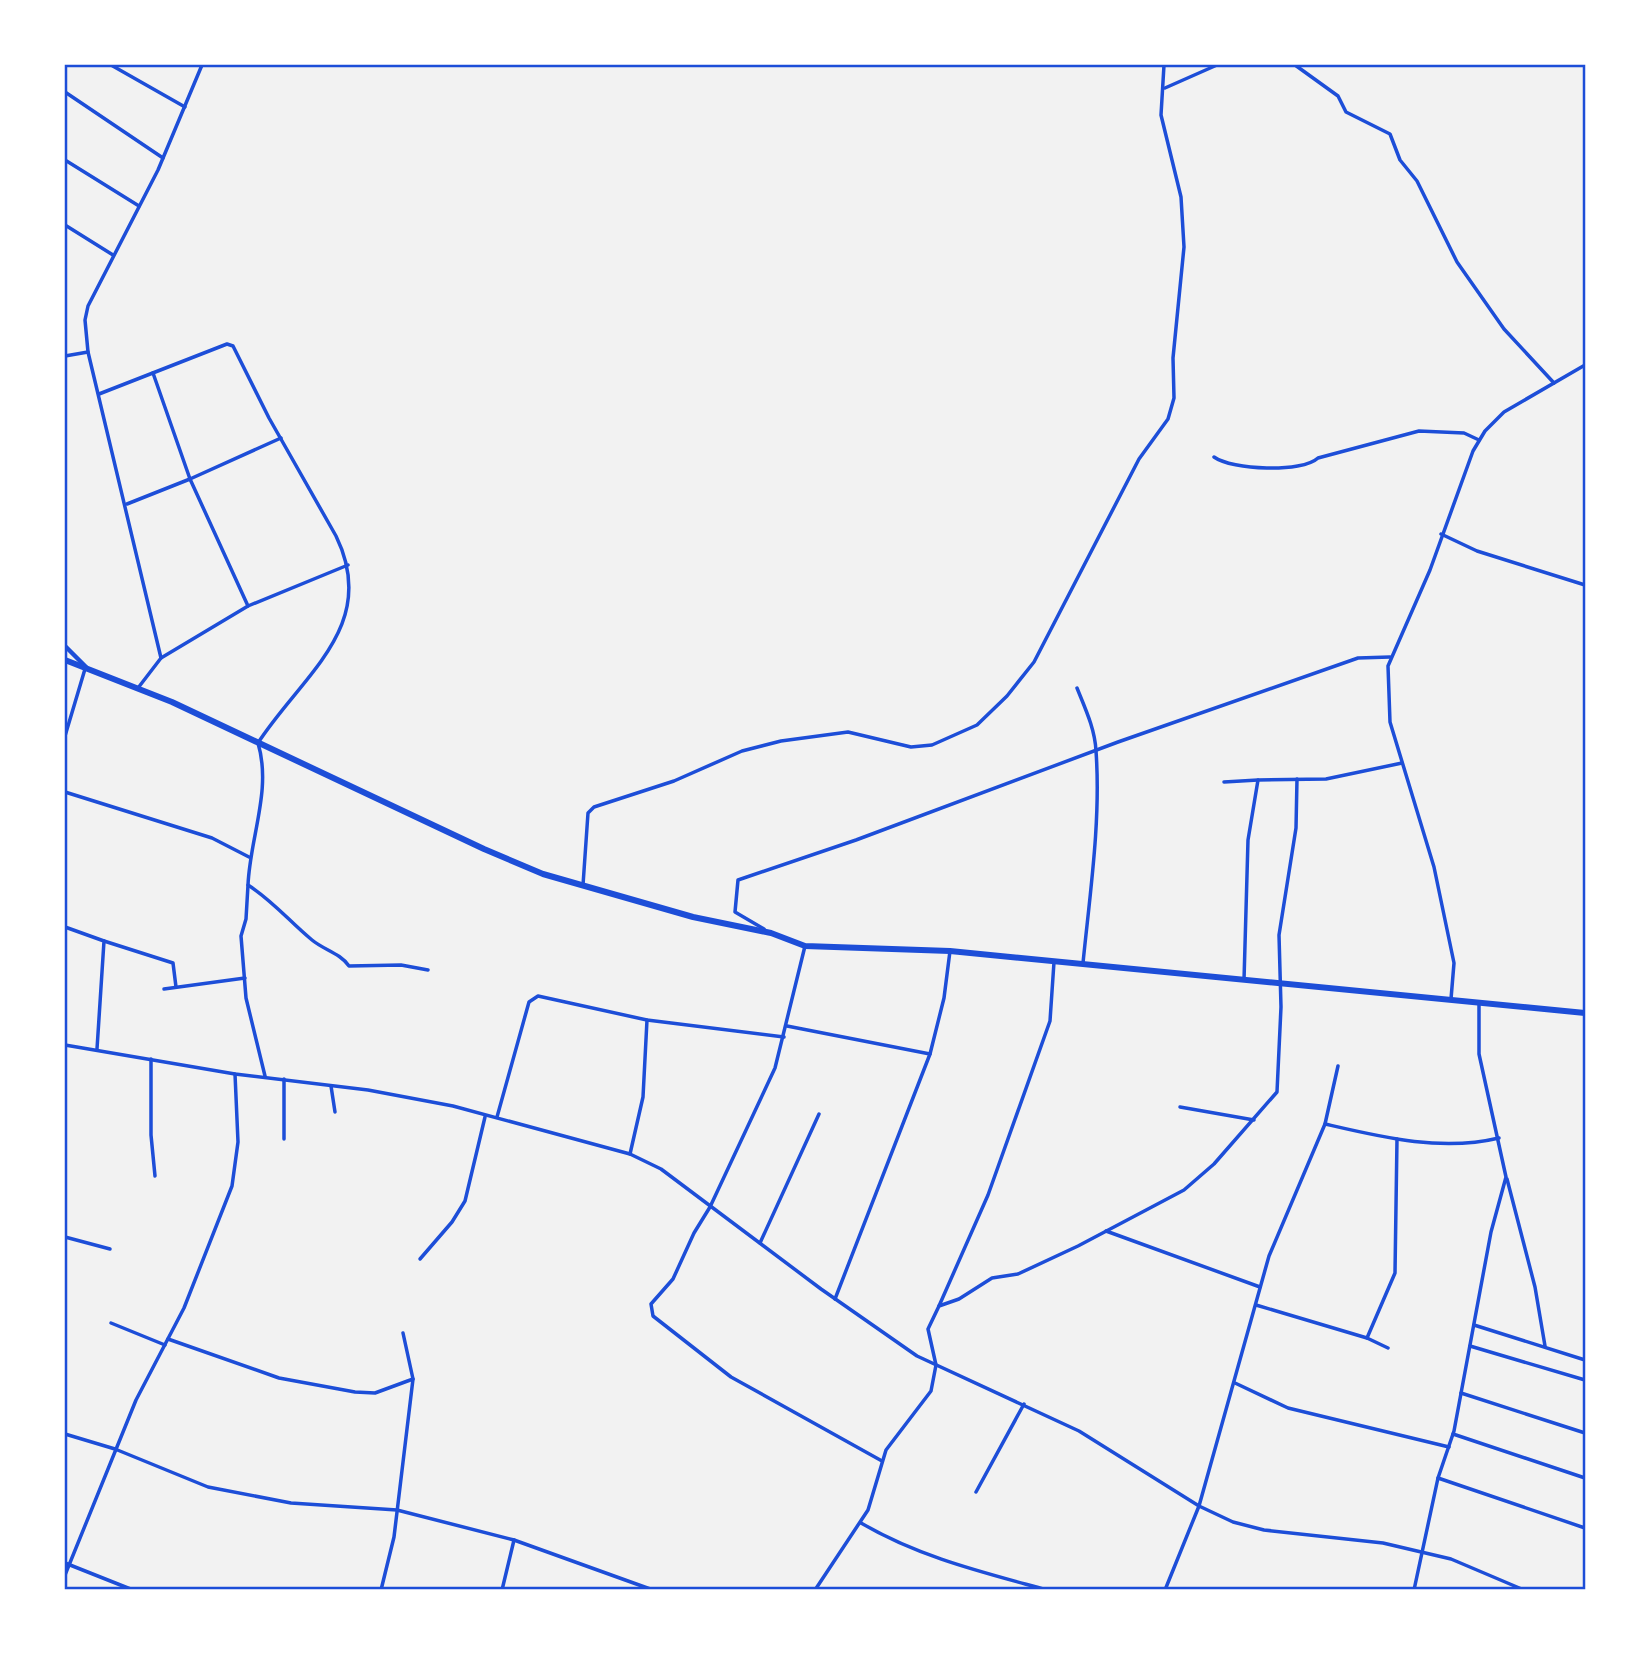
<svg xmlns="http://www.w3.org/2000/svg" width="1650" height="1655" font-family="Raleway,sans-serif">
	<rect width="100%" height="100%" fill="#f2f2f2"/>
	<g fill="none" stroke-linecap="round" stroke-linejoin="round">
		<g stroke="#1d4ed8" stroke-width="3.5">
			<path d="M111,65L185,107"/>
			<path d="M1295,65L1338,96L1346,112L1390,134L1400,160L1417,181L1457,262L1504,329L1554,383"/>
			<path d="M1165,88L1217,65"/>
			<path d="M65,92L163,158"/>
			<path d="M65,160L139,206"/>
			<path d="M65,225L113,255"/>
			<path d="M65,356L88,352"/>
			<path d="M153,373L190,479L248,606"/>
			<path d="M99,394L227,344L233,346L269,418L336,536C380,626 302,675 258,743C272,790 250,837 248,885C273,901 290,922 312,940C324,950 340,953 349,966L401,965L428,970"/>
			<path d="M1214,457C1232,470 1302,473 1318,458L1419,431L1464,433L1479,440"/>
			<path d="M127,504L190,479L281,438"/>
			<path d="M1441,534L1477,551L1585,585"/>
			<path d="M161,658L248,606L348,565"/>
			<path d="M138,688L161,658L88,352L85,320L88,306L158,170L202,65"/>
			<path d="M1077,688C1085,708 1095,729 1096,751C1101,820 1090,893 1083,963"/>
			<path d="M65,736L85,669"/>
			<path d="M1224,782L1258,780"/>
			<path d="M65,792L212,838L249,857"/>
			<path d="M248,885L246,919L241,936L246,998L265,1076"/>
			<path d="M583,885L588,813L594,807L674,781L742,751L781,741L848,732L911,747L932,745L977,725L1007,696L1034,662L1139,459L1168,419L1174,398L1173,358L1184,247L1181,197L1161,115L1164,65"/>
			<path d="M65,927L104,941L97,1049"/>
			<path d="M764,929L735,912L738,880L856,840L1118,742L1358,658L1390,657"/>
			<path d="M104,941L173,963L176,987"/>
			<path d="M805,946L775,1068L710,1207L694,1233L673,1279L651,1304L653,1316L731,1377L882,1461"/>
			<path d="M1244,980L1248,840L1258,780L1326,779L1402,763"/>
			<path d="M164,989L245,978"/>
			<path d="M1451,999L1454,963L1434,867L1390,722L1388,666L1430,570L1473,451L1485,431L1504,412L1585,365"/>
			<path d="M787,1026L930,1054"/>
			<path d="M65,1045L235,1074L368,1090L453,1106L630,1154L661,1169L821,1289L917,1356L1079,1431L1199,1506L1233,1522L1264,1530L1383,1543L1451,1559L1524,1590"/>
			<path d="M151,1059V1135L155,1176"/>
			<path d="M331,1086L335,1112"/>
			<path d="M1180,1107L1254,1120"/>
			<path d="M497,1117L529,1002L538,996L647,1020L784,1037"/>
			<path d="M1325,1124C1381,1137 1441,1152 1499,1138"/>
			<path d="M284,1139V1079"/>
			<path d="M630,1154L643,1097L647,1020"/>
			<path d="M1507,1179L1535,1287L1545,1346"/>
			<path d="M1106,1231L1260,1287"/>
			<path d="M65,1237L110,1249"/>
			<path d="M760,1243L819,1114"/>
			<path d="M420,1259L452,1222L465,1201L485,1117"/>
			<path d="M835,1299L930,1054L944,998L950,951"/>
			<path d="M1256,1305L1367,1338L1388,1348"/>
			<path d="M939,1306L988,1195L1050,1021L1054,962"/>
			<path d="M111,1323L165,1345"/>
			<path d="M1474,1325L1585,1360"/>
			<path d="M1367,1338L1395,1273L1397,1139"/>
			<path d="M168,1339L279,1378L355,1392L375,1393L413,1379"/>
			<path d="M1470,1346L1585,1380"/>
			<path d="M1235,1383L1288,1408L1449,1447"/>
			<path d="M1461,1393L1585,1433"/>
			<path d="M65,1434L115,1449L208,1487L291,1503L397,1510L514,1540L653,1590"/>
			<path d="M1453,1434L1585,1478"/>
			<path d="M1438,1478L1585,1528"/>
			<path d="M976,1492L1024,1404"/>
			<path d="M861,1523C919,1557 982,1572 1047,1590"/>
			<path d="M65,1563L133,1590"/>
			<path d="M65,1575L136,1400L184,1308L232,1186L238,1142L235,1074"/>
			<path d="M381,1590L394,1537L413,1379L403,1333"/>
			<path d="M502,1590L514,1540"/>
			<path d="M815,1590L868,1510L886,1450L931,1391L936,1365L928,1329L939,1306L959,1299L992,1278L1018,1274L1078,1246L1184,1190L1214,1164L1277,1092L1281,1007L1279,935L1296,828L1297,779"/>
			<path d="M1165,1590L1199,1506L1269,1256L1325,1124L1338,1066"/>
			<path d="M1414,1590L1438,1478L1454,1431L1491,1232L1506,1177L1479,1054V1004"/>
		</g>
		<path stroke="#1d4ed8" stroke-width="4.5" d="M65,646L86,667"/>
		<path stroke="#1d4ed8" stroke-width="6" d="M65,660L172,702L484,849L543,874L693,917L771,933L805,946L950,951L1585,1013"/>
	</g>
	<rect width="1650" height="1655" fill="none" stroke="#ffffff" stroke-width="133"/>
	<rect x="66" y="66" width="1518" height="1522" fill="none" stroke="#1d4ed8" stroke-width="2.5"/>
</svg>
